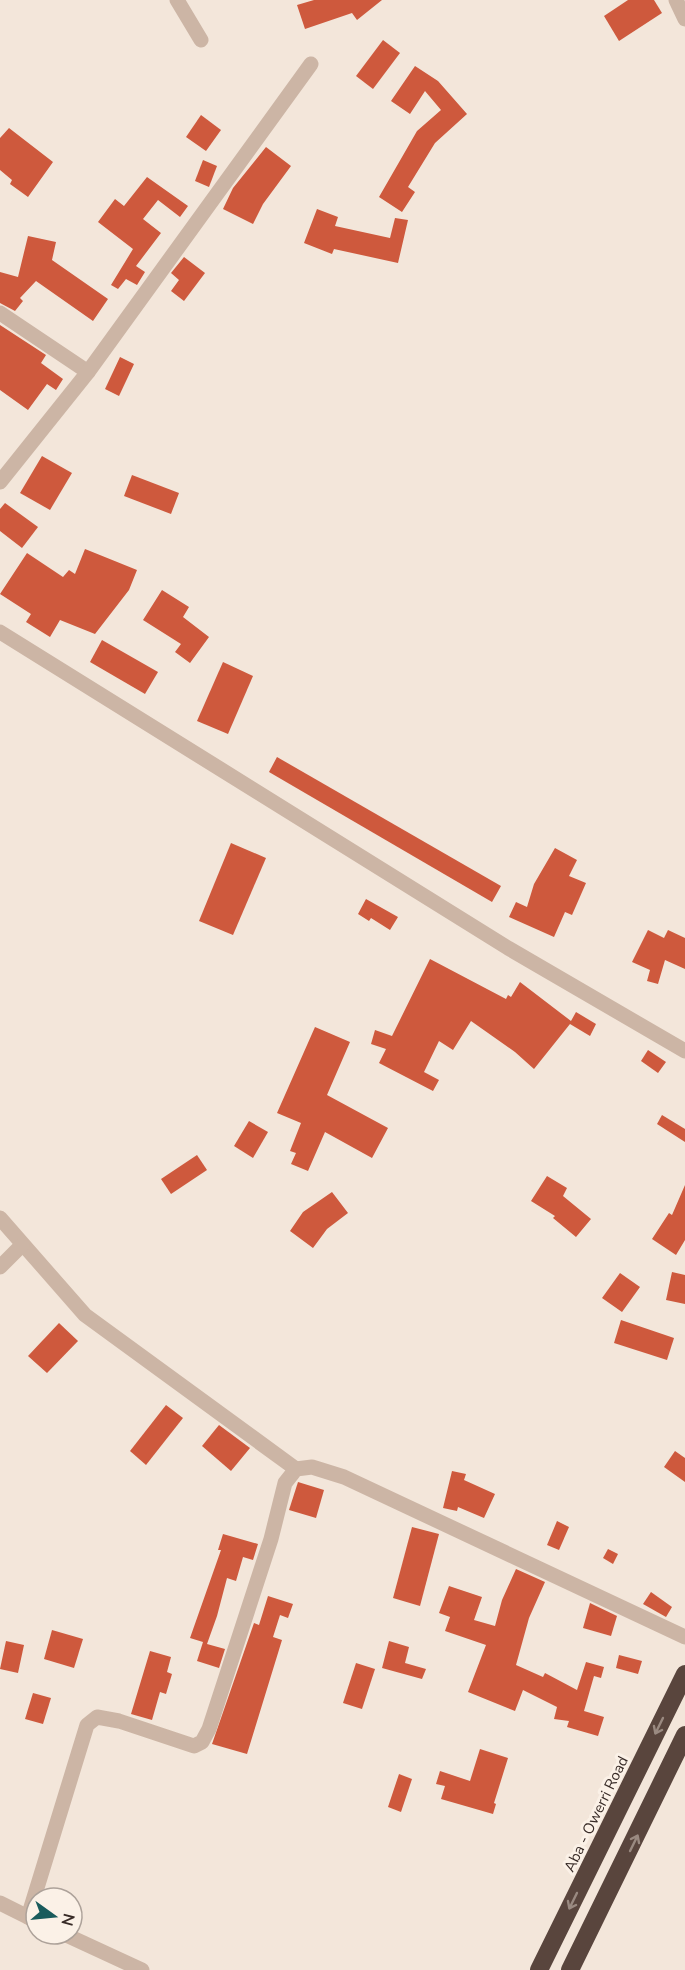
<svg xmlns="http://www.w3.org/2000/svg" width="685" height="1970" font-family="'Nunito Sans',sans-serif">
	<rect width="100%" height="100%" fill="#f3e6da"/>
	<g fill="#ce593d">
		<path d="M314,0H382L357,20L352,13L305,29L297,5Z"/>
		<path d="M628,0H654L662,13L619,41L604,16Z"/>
		<path d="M383,40L400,53L373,89L356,76Z"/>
		<path d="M415,66L438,81L467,114L435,143L408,187L415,192L402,212L379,197L417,131L441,110L425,91L410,114L391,101Z"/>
		<path d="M201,115L221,130L206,151L186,137Z"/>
		<path d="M9,128L53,162L28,197L10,184L12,180L0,170V138Z"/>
		<path d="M266,147L291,166L263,204L253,224L223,209L233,188Z"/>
		<path d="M203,160L217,166L209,187L195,181Z"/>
		<path d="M147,177L188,206L180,217L158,200L143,219L161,233L136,266L145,272L137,285L126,279L118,289L111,285L133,249L98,222L115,199L124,206Z"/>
		<path d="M317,209L338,217L335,226L390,238L395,218L408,220L398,263L334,249L332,254L304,243Z"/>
		<path d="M28,236L56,242L52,260L108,299L93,321L36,281L20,298L23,301L15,311L0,303V272L18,277Z"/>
		<path d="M184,257L205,273L184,301L171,291L179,280L171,273Z"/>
		<path d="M0,325L46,355L41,363L63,379L56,390L47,384L28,410L0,390Z"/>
		<path d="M120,357L134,364L119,396L105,389Z"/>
		<path d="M42,456L72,473L50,510L20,493Z"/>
		<path d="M132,475L179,493L171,514L124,496Z"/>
		<path d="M5,503L38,527L22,548L0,531V509Z"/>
		<path d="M85,549L137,570L129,590L95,634L60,620L50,637L26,622L31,614L0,594L27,553L63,577L69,570L75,574Z"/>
		<path d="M162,590L189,607L183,617L209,637L190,663L175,652L181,644L143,620Z"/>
		<path d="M102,640L158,672L145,694L90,662Z"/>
		<path d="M223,662L253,676L228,734L197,721Z"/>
		<path d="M277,757L501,886L492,902L269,772Z"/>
		<path d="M231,843L266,858L233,935L199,921Z"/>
		<path d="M555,848L577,860L569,876L586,883L572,915L565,912L554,937L509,917L516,902L527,907L534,884Z"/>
		<path d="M366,899L398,917L390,930L371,918L369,921L358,914Z"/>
		<path d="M648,930L664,938L668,930L685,938V969L665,960L658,984L647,981L650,970L632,962Z"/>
		<path d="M430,959L506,999L508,995L511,997L520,982L571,1021L576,1012L596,1024L590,1036L570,1024L534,1069L515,1052L471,1021L453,1050L439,1041L424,1072L439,1080L433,1091L379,1063L386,1049L371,1044L375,1030L392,1036Z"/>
		<path d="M315,1027L350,1042L327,1095L388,1128L372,1158L325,1132L308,1171L291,1164L296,1153L290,1151L301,1123L277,1113Z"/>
		<path d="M648,1050L666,1062L658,1073L641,1061Z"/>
		<path d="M662,1115L685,1129V1142L657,1124Z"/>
		<path d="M249,1121L268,1132L253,1158L234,1146Z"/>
		<path d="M197,1155L207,1170L171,1194L161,1179Z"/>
		<path d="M547,1176L567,1188L563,1196L591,1219L576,1237L553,1218L555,1216L531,1201Z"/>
		<path d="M685,1185V1240L676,1255L652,1239L669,1213L672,1215Z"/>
		<path d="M332,1192L348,1213L327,1229L313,1248L290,1231L303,1212Z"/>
		<path d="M672,1272L685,1275V1304L666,1300Z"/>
		<path d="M620,1273L640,1287L622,1312L602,1298Z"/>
		<path d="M621,1320L674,1338L667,1360L614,1343Z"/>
		<path d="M59,1323L78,1341L47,1373L28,1356Z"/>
		<path d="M166,1405L183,1418L146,1465L130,1451Z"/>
		<path d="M219,1425L250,1448L231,1471L202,1446Z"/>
		<path d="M675,1451L685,1458V1482L664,1467Z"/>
		<path d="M452,1471L466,1474L464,1480L495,1494L484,1518L458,1507L457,1511L443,1508Z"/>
		<path d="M298,1482L324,1490L316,1518L289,1510Z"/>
		<path d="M557,1521L569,1527L559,1550L547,1545Z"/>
		<path d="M412,1527L439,1534L420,1606L393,1598Z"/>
		<path d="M223,1534L258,1544L253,1560L243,1557L236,1581L227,1578L217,1616L207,1644L225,1649L219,1668L197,1661L203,1642L190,1638L221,1550H218Z"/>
		<path d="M608,1549L618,1554L613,1564L603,1558Z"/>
		<path d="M516,1569L545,1582L529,1618L516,1665L543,1677L545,1673L577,1690L586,1662L604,1667L601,1678L594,1676L584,1711L604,1717L598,1736L567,1727L569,1721L554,1719L557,1707L523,1690L515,1711L468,1692L486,1645L445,1631L450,1617L439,1613L449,1586L482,1597L474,1620L495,1626L502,1600Z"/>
		<path d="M651,1592L672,1607L666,1617L643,1604Z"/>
		<path d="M268,1596L293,1604L288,1618L280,1615L273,1637L282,1640L247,1754L212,1744L254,1623L259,1625Z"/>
		<path d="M590,1603L617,1616L611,1636L583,1628Z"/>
		<path d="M52,1630L83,1639L74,1668L44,1659Z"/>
		<path d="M6,1641L24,1645L18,1673L0,1669Z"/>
		<path d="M389,1641L409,1647L405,1663L426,1669L422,1679L382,1668Z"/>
		<path d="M150,1651L171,1657L167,1672L172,1674L166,1694L160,1692L152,1720L131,1714Z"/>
		<path d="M619,1655L642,1661L638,1674L616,1668Z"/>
		<path d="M356,1663L375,1669L362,1709L343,1703Z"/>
		<path d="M33,1693L51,1698L43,1724L25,1719Z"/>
		<path d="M480,1749L508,1758L494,1803L496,1804L493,1814L441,1799L445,1786L436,1784L440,1771L470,1781Z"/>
		<path d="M399,1774L412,1779L401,1812L388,1807Z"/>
	</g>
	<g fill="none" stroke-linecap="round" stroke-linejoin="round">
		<g stroke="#ccb5a5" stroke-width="15">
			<path d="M177,0L201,40"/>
			<path d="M676,0L685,19"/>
			<path d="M0,313L88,372"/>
			<path d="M0,482L88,372L311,64"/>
			<path d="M0,632L508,948L685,1051"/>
			<path d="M0,1218L85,1315L296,1469"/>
			<path d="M0,1267L22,1245"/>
			<path d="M0,1903L36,1921"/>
			<path d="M28,1917L87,1725L97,1717L119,1721L194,1746L202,1742L209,1729L271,1539L285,1483L296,1469L312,1467L344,1477L685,1637"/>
			<path d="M64,1934L142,1970"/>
		</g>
		<g stroke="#59453d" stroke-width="18">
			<path d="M539,1970L685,1674"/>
			<path d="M570,1970L685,1735"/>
		</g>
	</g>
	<defs><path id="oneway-shaft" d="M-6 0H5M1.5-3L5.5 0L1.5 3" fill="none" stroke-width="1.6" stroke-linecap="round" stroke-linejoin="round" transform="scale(1.5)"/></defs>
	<g stroke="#9a8a81">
		<use href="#oneway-shaft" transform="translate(659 1726) rotate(116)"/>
		<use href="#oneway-shaft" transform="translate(634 1843) rotate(-64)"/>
		<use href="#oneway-shaft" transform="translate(573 1901) rotate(116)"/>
	</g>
	<g text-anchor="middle" stroke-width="6" stroke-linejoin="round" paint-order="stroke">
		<g font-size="15" fill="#382b27" stroke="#fbf1e7">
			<text transform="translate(596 1814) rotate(-64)" y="5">Aba - Owerri Road</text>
		</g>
	</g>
	<g transform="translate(54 1916) rotate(105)"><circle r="28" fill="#fbf1e7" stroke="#ada29a" stroke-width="1.5"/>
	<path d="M0-4.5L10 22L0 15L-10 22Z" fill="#195b5c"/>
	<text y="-9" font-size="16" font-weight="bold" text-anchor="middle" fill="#382b27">N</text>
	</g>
</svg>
